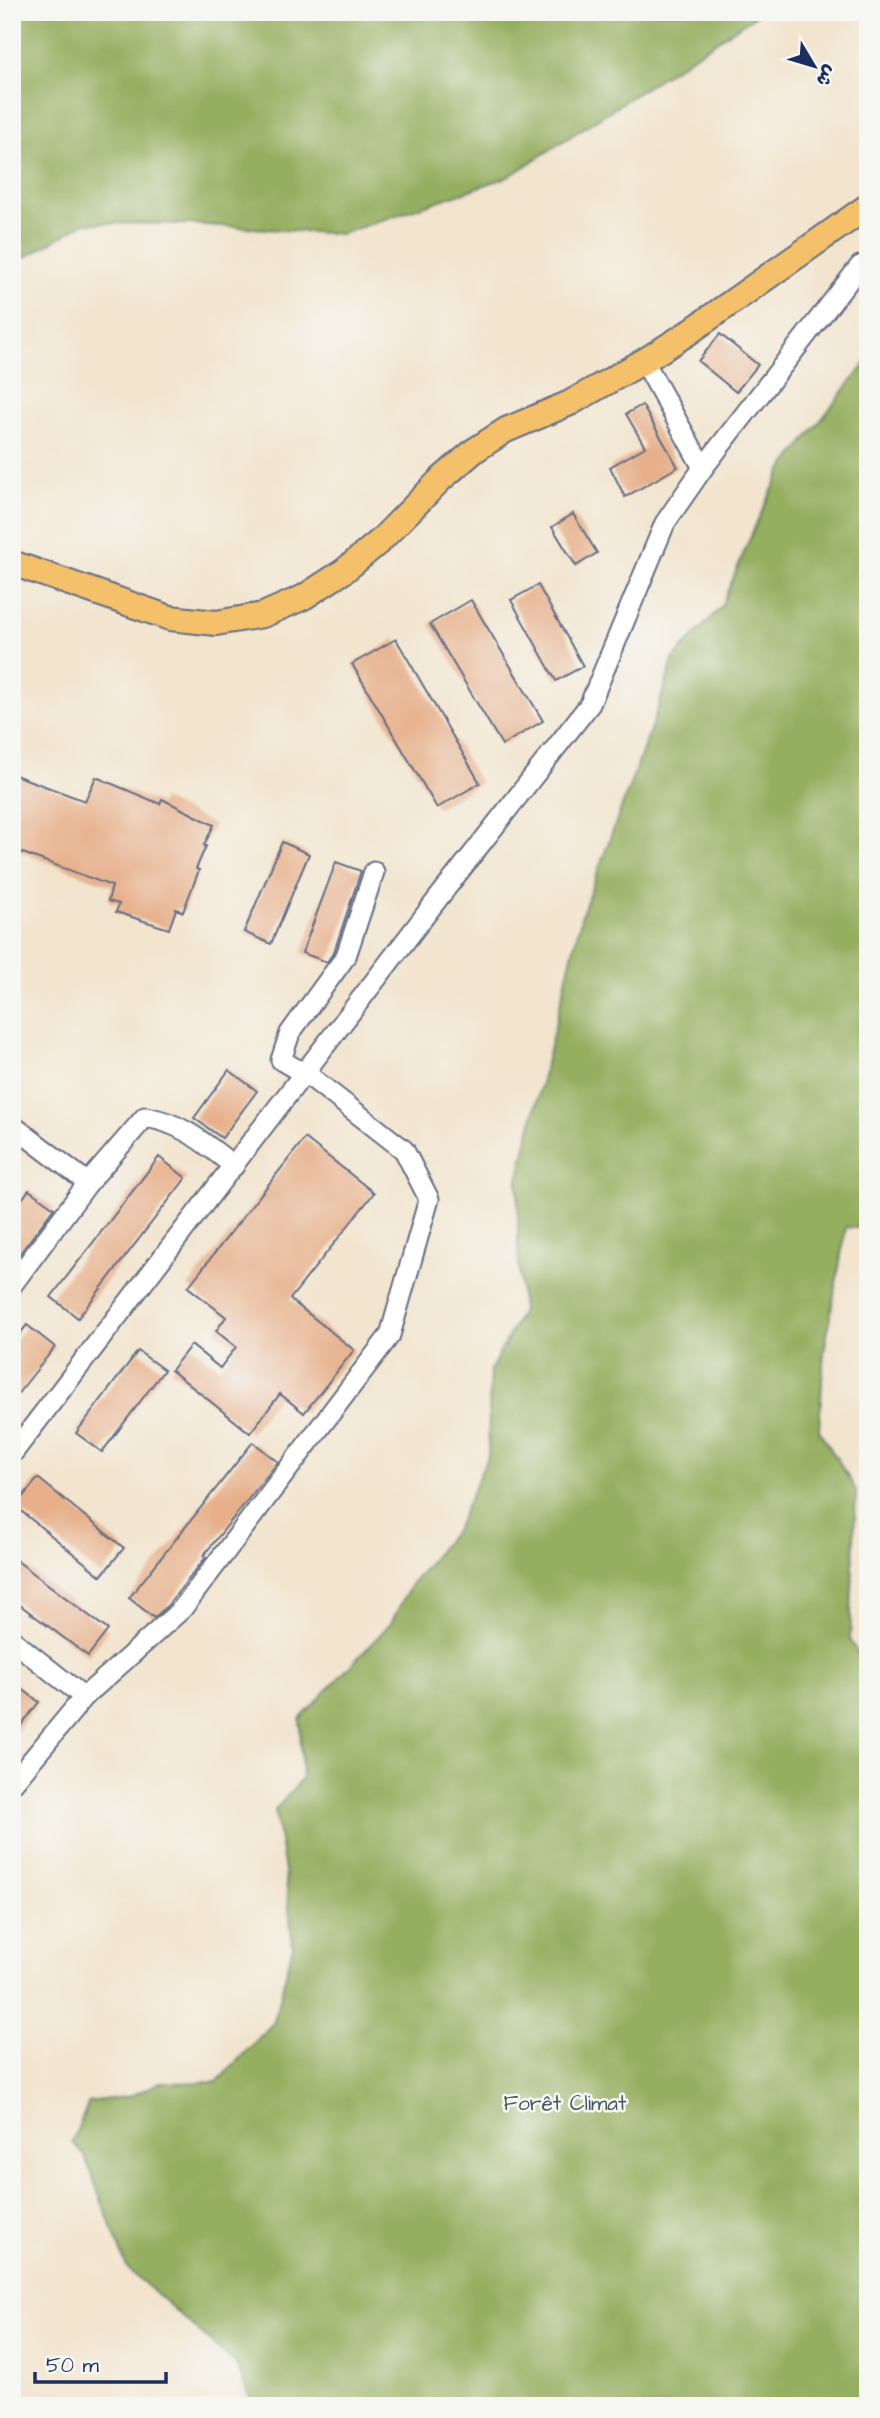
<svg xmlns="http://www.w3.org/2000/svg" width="880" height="2418" font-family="'Architects Daughter','Playpen Sans Arabic',sans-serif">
	<rect width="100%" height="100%" fill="#f6f6f2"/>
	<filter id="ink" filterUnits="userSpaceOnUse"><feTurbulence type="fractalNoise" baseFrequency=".0143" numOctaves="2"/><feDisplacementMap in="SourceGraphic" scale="14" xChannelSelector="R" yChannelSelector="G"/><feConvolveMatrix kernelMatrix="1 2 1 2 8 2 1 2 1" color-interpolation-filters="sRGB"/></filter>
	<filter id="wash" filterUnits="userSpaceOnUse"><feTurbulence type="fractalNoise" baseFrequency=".00686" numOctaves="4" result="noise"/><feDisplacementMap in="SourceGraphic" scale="28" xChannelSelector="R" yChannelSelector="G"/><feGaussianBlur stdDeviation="1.57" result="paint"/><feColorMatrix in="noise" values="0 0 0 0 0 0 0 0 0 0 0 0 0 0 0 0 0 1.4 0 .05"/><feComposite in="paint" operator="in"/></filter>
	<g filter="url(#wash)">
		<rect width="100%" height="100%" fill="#f2e4cd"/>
		<g fill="#95af61" stroke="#586f60" stroke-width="2">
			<path d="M12,12H761L508,177L341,234L191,224L85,223L12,265Z"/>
			<path d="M868,360V1229L846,1227L824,1352L819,1430L856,1490L850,1639L868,1674V2406H253L236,2364L127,2268L85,2157L72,2142L89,2102L131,2096L158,2083L217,2082L274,2022L293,1946L285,1871L275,1810L302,1779L300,1719L391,1623L410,1586L457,1528L488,1455L490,1371L522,1311L518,1246V1179L582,914L654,720L674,658L721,607L756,524L782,470Z"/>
		</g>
		<g id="blocks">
			<g fill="#e7b08b">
				<path d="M720,334L758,365L736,392L698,361Z"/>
				<path d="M642,405L678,467L625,497L610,467L645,447L626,414Z"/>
				<path d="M573,514L597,553L576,566L552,527Z"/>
				<path d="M538,585L583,666L556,681L511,600Z"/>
				<path d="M471,600L543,721L502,745L430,624Z"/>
				<path d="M396,639L480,783L437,808L352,664Z"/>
				<path d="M12,774L85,801L96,777L160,804L162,799L214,825L204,845L206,846L196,869L199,870L183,912L176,909L169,929L116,912L119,904L108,901L112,886L12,849Z"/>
				<path d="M282,842L309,854L271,944L244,932Z"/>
				<path d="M336,862L361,871L334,952L327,962L302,953Z"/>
				<path d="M229,1070L257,1091L222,1138L194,1118Z"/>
				<path d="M305,1138L374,1193L290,1299L354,1350L304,1413L280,1394L250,1433L171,1370L191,1345L220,1368L236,1347L216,1331L226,1317L188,1287Z"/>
				<path d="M159,1157L186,1178L78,1318L51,1297Z"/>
				<path d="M29,1190L54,1208L12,1264V1212Z"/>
				<path d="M27,1325L55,1347L12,1401V1343Z"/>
				<path d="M138,1351L164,1370L102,1452L76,1433Z"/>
				<path d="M253,1442L278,1462L203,1556L206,1557L167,1606L154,1618L129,1598Z"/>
				<path d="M38,1478L124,1548L101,1576L15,1506Z"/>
				<path d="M12,1557L108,1630L88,1656L12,1599Z"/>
				<path d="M12,1681L39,1702L12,1737Z"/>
			</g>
		</g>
	</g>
	<g filter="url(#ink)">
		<use href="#blocks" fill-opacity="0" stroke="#666e85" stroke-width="2"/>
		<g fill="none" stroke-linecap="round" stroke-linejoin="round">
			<g stroke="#666e85" stroke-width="23">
				<g id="minor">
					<path d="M644,361L703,468"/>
					<path d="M12,1125L88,1183"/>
					<path d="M12,1285L88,1183L145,1117C183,1123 204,1143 234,1166"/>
					<path d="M12,1454L436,901L590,704L665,523L703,468L860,266L868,265"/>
					<path d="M12,1640L84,1697L12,1784"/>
					<path d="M84,1697L182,1609L390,1335L429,1199L404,1150L313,1079L281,1060L290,1033L346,956L374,872"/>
				</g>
			</g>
			<g stroke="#666e85" stroke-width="28">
				<path id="major" d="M12,563L170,618L216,623L263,615L304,597L344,571L380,541L440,480L475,450L506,430L570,403L644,361L688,333L868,206"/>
			</g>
			<use href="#minor" stroke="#fff" stroke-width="19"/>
			<use href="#major" stroke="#f4c16a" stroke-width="24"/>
		</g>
	</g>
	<g text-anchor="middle" stroke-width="5" stroke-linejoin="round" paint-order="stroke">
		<g font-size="21" fill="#435662" stroke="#f6f6f2">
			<text x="565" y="2110">Forêt Climat</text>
		</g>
	</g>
	<rect width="880" height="2418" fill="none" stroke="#f6f6f2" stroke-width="42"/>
	<g transform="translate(814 66) rotate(128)" stroke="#f6f6f2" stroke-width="5" paint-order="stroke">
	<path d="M0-5L12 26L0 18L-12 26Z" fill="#1b2f5e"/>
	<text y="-10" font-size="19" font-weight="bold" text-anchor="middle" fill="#1b2f5e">ش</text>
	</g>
	<path d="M35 2372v10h131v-10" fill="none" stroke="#1b2f5e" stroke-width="3.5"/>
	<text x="46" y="2372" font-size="21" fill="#1b2f5e" stroke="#f6f6f2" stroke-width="5" paint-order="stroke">50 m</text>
</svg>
